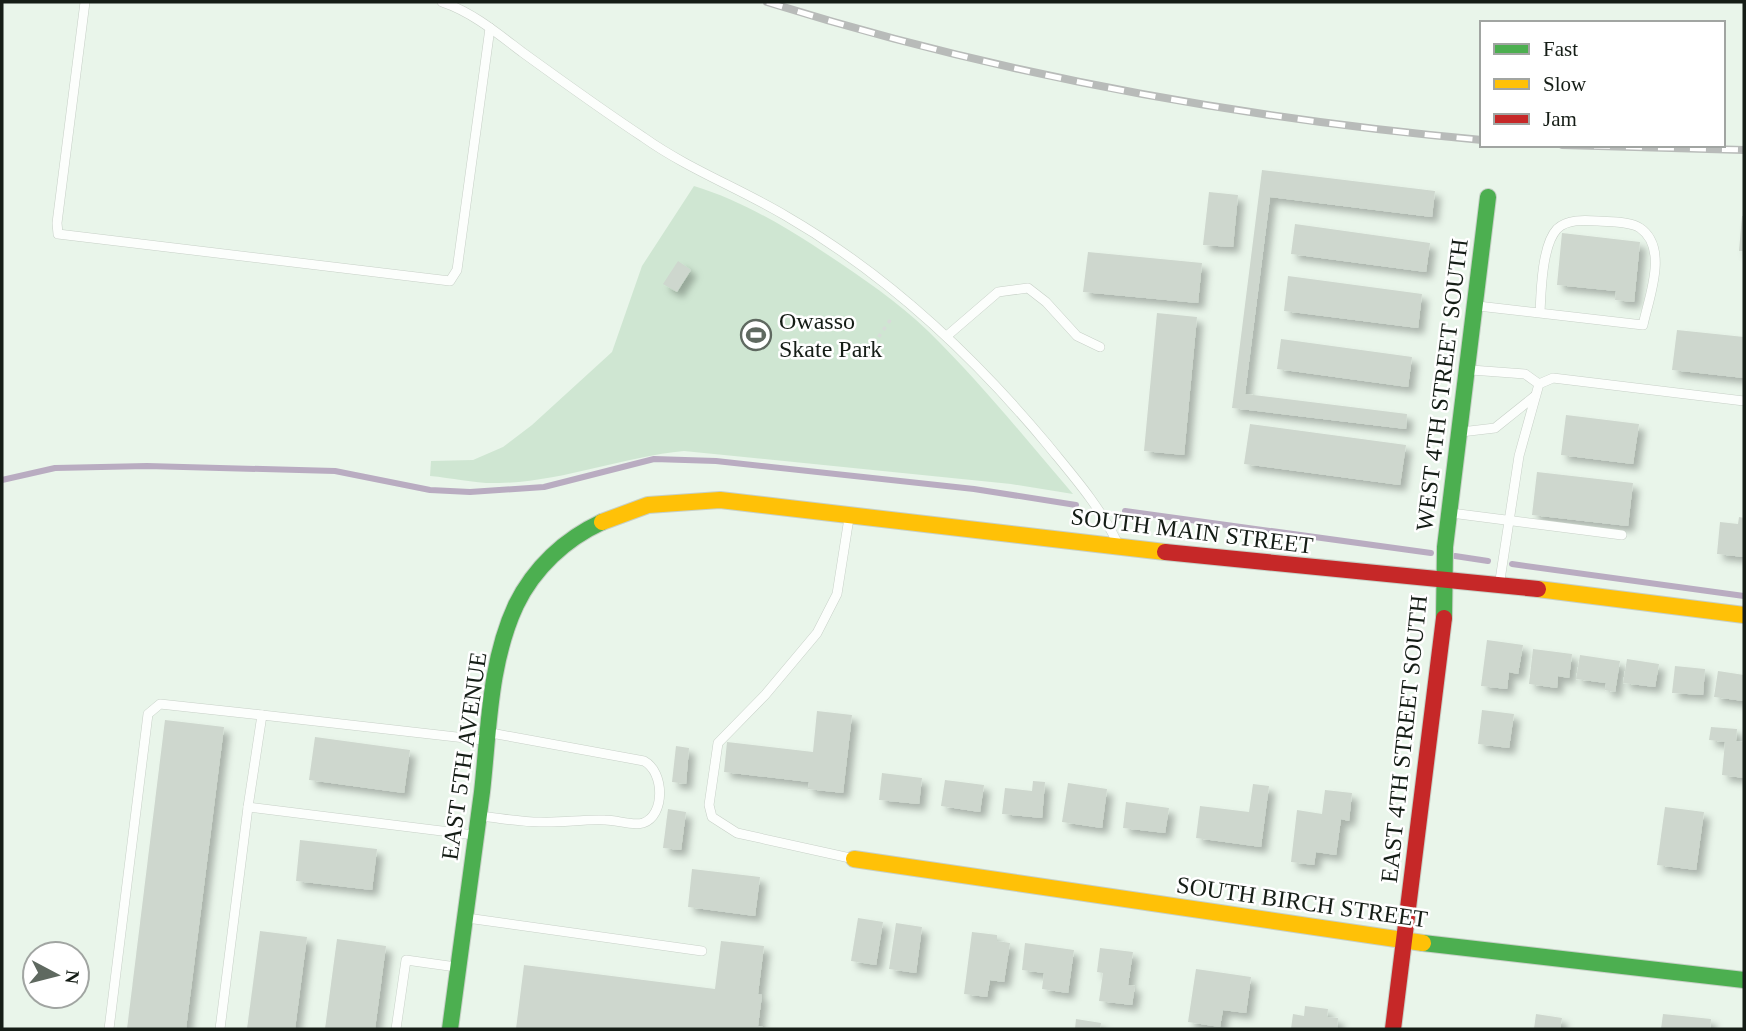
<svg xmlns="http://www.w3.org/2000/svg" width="1746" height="1031" font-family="'Times New Roman',serif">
	<defs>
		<filter id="shadow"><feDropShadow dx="6" dy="6" stdDeviation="3.5" flood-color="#0004"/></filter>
	</defs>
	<rect width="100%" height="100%" fill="#e9f5ea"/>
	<path fill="#cfe6d2" d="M694,186C737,199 775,221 813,245C852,271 894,298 928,331C980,382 1026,439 1073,494L1011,484L684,451C622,457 561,482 499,483C477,484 453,478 430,476L431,461L473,460L503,447L532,425L612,352L642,266Z"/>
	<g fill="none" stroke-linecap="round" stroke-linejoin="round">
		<g stroke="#b9acc1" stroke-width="6">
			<path d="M2,480L55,468L147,466L335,471L430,490L470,492L544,487L654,459L716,461L974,489L1076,505"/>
			<path d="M1125,511L1431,553"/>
			<path d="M1455,556L1488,561"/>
			<path d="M1512,564L1744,596"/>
		</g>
	</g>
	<g fill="#ced7ce" filter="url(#shadow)">
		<path d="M1262,170L1435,191L1432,217L1270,197L1245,394L1407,414L1406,429L1232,408Z"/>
		<path d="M1209,192L1238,195L1233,247L1203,245Z"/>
		<path d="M1742,216H1744V251H1739Z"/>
		<path d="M1295,224L1430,243L1426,272L1291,254Z"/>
		<path d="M1562,233L1640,242L1634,302L1615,300L1616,291L1557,285Z"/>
		<path d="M1088,252L1202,263L1198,303L1083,292Z"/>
		<path d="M678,261L691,270L677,292L663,284Z"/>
		<path d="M1288,276L1422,294L1418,328L1284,311Z"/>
		<path d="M1157,313L1197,317L1184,455L1144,451Z"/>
		<path d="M1677,330L1744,337V378L1672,370Z"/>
		<path d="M1281,339L1412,357L1408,387L1277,369Z"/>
		<path d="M1566,415L1639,424L1633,464L1561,455Z"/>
		<path d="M1250,424L1406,445L1400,485L1244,464Z"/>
		<path d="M1537,472L1633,483L1628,526L1532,515Z"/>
		<path d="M1739,517L1744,518V557L1717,554L1720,522L1738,524Z"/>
		<path d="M1487,640L1523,645L1518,674L1509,672L1507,689L1481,686Z"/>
		<path d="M1533,649L1572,654L1569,678L1558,676L1557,688L1529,684Z"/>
		<path d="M1580,655L1620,661L1615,692L1605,690L1606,683L1576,679Z"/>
		<path d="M1627,659L1659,664L1655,687L1623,683Z"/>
		<path d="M1675,666L1705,669L1703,695L1672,693Z"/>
		<path d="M1718,671L1744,675V701L1714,697Z"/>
		<path d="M1482,710L1514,714L1509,748L1478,744Z"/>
		<path d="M817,711L852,715L843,793L808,789L809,782L724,772L727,742L813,752Z"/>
		<path d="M165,720L224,727L186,1029H127Z"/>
		<path d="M1711,727L1737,729L1736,741L1744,742V778L1722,775L1725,742L1709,740Z"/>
		<path d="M315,737L410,750L404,793L309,780Z"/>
		<path d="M676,746L689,748L686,784L672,782Z"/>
		<path d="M882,773L922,778L919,804L879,800Z"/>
		<path d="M945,780L984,785L980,812L941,806Z"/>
		<path d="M1033,781L1045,782L1042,818L1002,814L1005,788L1032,791Z"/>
		<path d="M1068,783L1107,789L1102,828L1062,822Z"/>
		<path d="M1253,784L1269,786L1261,847L1196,838L1200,806L1249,812Z"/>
		<path d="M1325,790L1352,793L1349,821L1341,819L1336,855L1316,852L1314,865L1291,862L1297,810L1322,814Z"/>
		<path d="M1126,802L1169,808L1165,833L1123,828Z"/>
		<path d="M1665,807L1704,812L1696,870L1657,865Z"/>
		<path d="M668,809L686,812L681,850L663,848Z"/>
		<path d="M300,840L377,849L372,890L296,881Z"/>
		<path d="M692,869L760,877L755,916L688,907Z"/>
		<path d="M858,918L883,922L876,965L851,961Z"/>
		<path d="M896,923L922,927L916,973L889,969Z"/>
		<path d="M260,931L307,937L295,1029H247Z"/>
		<path d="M972,932L997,935V941L1010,943L1004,982L990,980L987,997L964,994Z"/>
		<path d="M337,939L386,946L375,1029H325Z"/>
		<path d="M721,941L764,946L758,994L762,995L758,1026L772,1029H516L524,965L715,989Z"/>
		<path d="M1025,943L1074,950L1068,993L1042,989L1044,973L1022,970Z"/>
		<path d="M1100,948L1133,952L1128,985L1135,986L1132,1005L1099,1001L1103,973L1097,972Z"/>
		<path d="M1196,969L1251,977L1246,1013L1223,1010L1220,1027L1188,1022Z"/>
		<path d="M1305,1006L1328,1009L1327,1017L1338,1018L1337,1029H1291L1293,1014L1304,1016Z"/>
		<path d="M1536,1014L1562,1018L1560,1029H1534Z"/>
		<path d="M1663,1014L1711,1019L1710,1029H1661Z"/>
		<path d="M1076,1019L1101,1023L1100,1029H1075Z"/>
	</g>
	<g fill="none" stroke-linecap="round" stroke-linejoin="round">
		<g stroke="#c7d0c7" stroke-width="10">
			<g id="lane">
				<path d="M85,2L57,223L58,234L450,281L457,270L490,28"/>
				<path d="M442,2C472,12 497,33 522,52C562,81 602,110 643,137C688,169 739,188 786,216C888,275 972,354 1047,444C1073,476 1099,505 1117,542"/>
				<path d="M1478,306L1643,325C1649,297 1669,248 1640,228C1630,221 1610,222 1598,221C1585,220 1567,219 1557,229C1542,245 1541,291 1540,313"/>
				<path d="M948,335L998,292L1028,288L1046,302L1077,336L1100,347"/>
				<path d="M1471,370L1525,374L1539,384"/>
				<path d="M1461,432L1495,428L1535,396"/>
				<path d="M1451,513L1622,535"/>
				<path d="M849,518L837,594L817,633L765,695L718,743L709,805L712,817L737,833L850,858"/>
				<path d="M1500,580L1519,456L1539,384L1553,378L1744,401"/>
				<path d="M248,807L262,715L483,740"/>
				<path d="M480,816C500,818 520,822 540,822C562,823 583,819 605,820C617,820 632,826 643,823C665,816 665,772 644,761L491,733"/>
				<path d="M467,918L702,951"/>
				<path d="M109,1029L148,714L160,704L262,715"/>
				<path d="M220,1029L248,807L474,835"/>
				<path d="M396,1029L406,960L456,967"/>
			</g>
		</g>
		<g stroke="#c7d0c7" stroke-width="18">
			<g id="fast">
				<path d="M1444,618L1445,547L1488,197"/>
				<path d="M1423,943L1744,980"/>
				<path d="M450,1029C460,950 472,871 482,792C489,730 489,663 516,605C534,568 565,539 602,522"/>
			</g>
		</g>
		<g stroke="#c7d0c7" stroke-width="18">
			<g id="slow">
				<path d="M602,522L648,505L720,500L1165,552"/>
				<path d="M1538,589L1744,615"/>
				<path d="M854,859L1423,943"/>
			</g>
		</g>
		<g stroke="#c7d0c7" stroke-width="18">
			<g id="jam">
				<path d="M1165,552L1538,589"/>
				<path d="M1393,1029L1444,618"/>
			</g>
		</g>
		<path stroke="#d7dcd8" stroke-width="3.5" stroke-dasharray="3.5 5" stroke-linecap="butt" d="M869,351L891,319"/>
		<use href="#lane" stroke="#fcfefc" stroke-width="9"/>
		<use href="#fast" stroke="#4caf50" stroke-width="16"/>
		<use href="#slow" stroke="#ffc107" stroke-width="16"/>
		<use href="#jam" stroke="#c62828" stroke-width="16"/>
		<g stroke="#b8bbb9" stroke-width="8">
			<g id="rail">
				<path d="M767,2C1000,75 1239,118 1482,140"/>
				<path d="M1562,145L1744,150"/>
			</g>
		</g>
		<use href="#rail" stroke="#fff" stroke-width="5" stroke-dasharray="16" stroke-linecap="butt"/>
	</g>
	<defs>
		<g id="stadium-ring" transform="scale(1.575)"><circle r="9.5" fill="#fff" stroke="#5f6960" stroke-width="1.5"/><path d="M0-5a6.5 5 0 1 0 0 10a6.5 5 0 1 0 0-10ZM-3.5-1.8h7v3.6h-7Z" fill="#5f6960"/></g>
	</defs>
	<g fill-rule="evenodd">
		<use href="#stadium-ring" x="756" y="335"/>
	</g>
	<g text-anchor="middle" stroke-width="5" stroke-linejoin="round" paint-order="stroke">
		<g font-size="24" fill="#151d16" stroke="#fff" text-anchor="start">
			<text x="779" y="329">Owasso<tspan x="779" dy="28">Skate Park</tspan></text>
		</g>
		<g font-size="24" fill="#151d16" stroke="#fff">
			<text transform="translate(1442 385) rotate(-83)" y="8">WEST 4TH STREET SOUTH</text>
			<text transform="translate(1192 531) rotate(7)" y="8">SOUTH MAIN STREET</text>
			<text transform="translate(1404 739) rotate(-84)" y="8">EAST 4TH STREET SOUTH</text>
			<text transform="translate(464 756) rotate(-82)" y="8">EAST 5TH AVENUE</text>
			<text transform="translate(1302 902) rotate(8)" y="8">SOUTH BIRCH STREET</text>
		</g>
	</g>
	<rect width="1746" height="1031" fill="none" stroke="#151d16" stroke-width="7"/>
	<rect x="1480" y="21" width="245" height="126" fill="#ffffff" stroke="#a1a5a2" stroke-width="2"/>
	<rect x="1494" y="44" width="35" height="10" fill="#4caf50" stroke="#a1a5a2" stroke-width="2"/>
	<text x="1543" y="56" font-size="21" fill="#151d16">Fast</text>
	<rect x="1494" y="79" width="35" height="10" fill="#ffc107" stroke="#a1a5a2" stroke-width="2"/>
	<text x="1543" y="91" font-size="21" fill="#151d16">Slow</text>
	<rect x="1494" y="114" width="35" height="10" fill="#c62828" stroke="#a1a5a2" stroke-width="2"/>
	<text x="1543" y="126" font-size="21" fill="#151d16">Jam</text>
	<g transform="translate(56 975) rotate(97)"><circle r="33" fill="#ffffff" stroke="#a1a5a2" stroke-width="2"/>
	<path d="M0-5L12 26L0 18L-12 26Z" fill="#5f6960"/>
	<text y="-10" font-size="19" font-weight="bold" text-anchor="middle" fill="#151d16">N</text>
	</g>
</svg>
